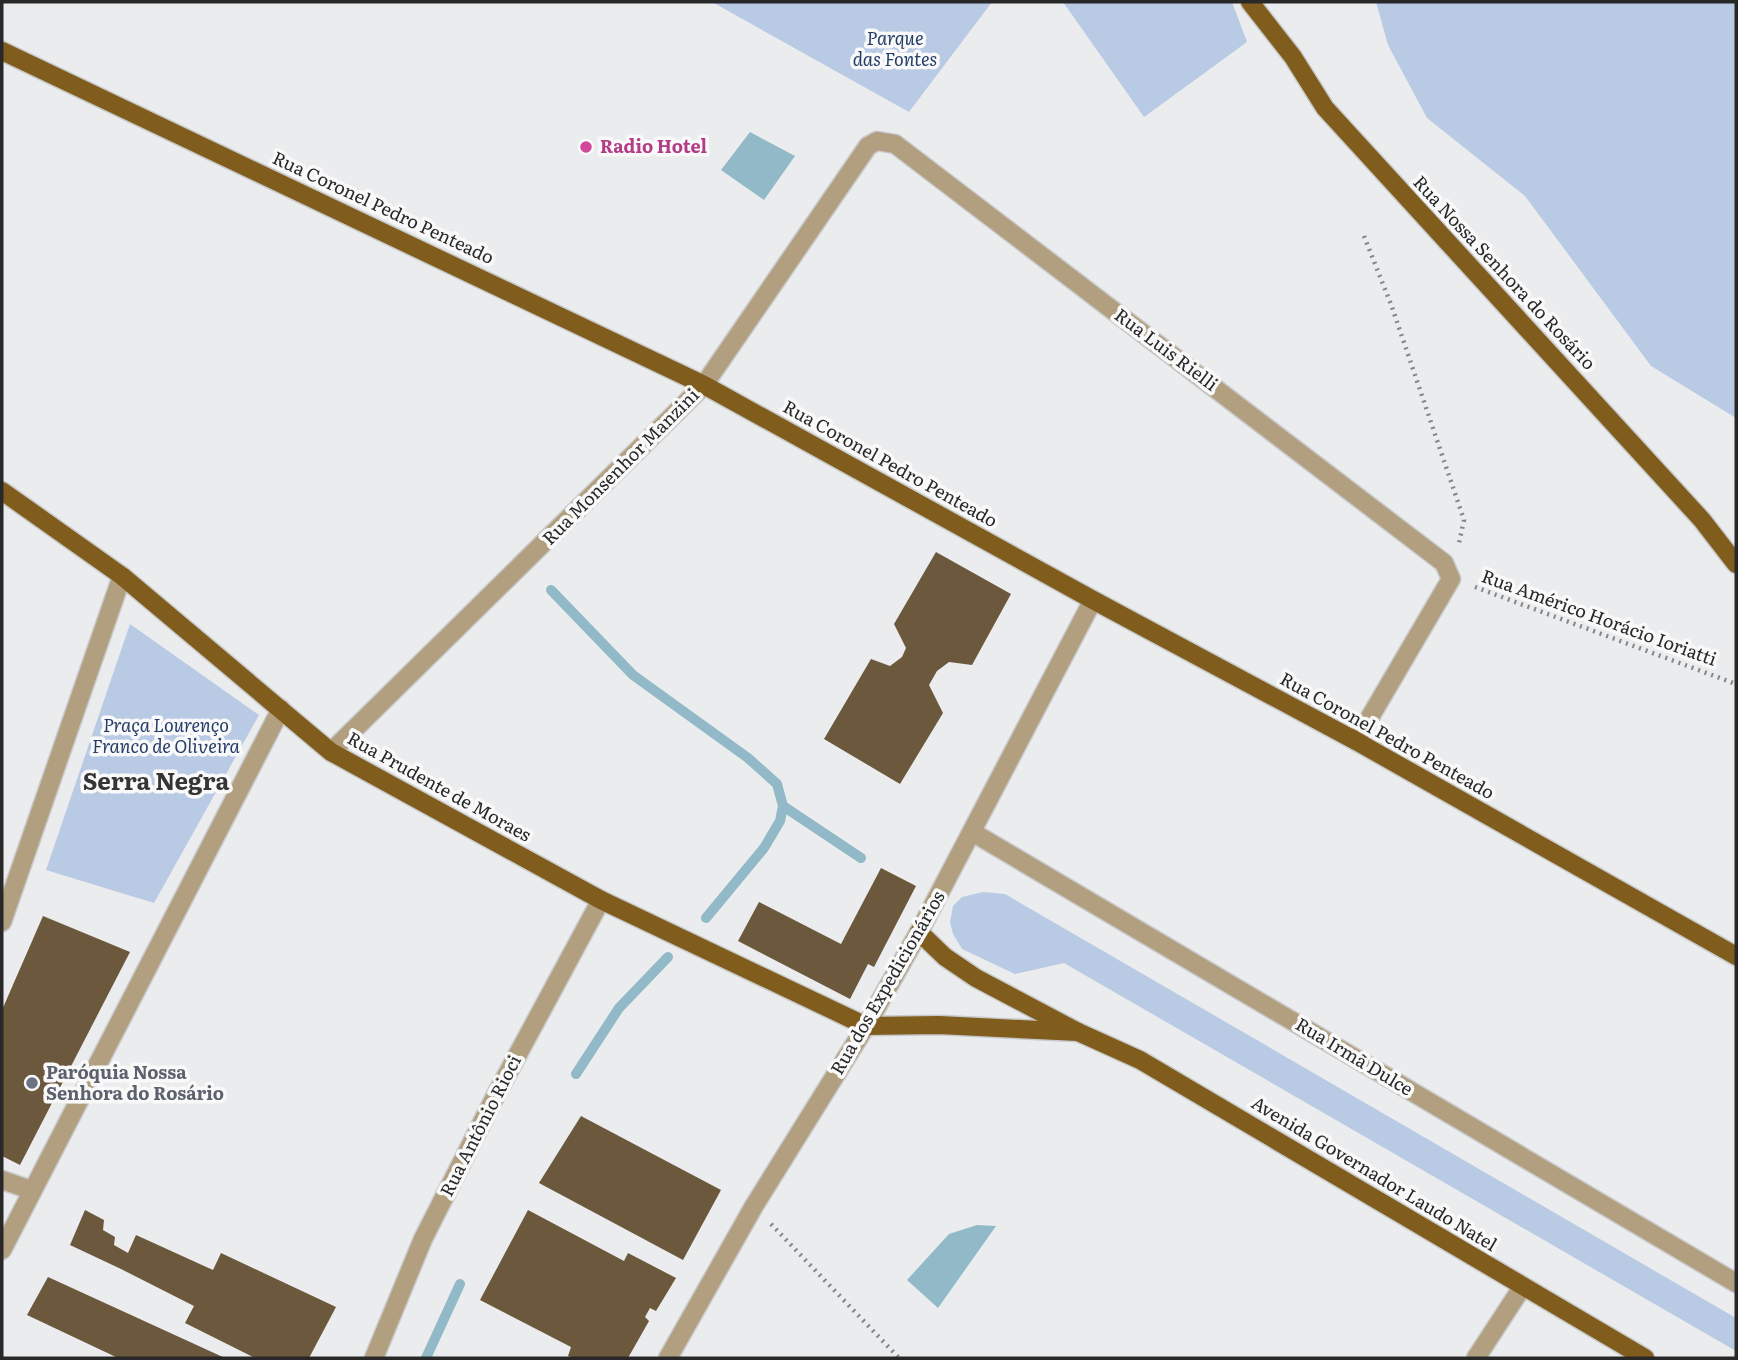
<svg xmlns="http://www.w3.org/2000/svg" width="1738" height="1360" font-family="Literata,serif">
	<rect width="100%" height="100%" fill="#ebeced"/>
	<g fill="#b9cae5">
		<path d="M712,2H992L909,112Z"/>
		<path d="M1063,2H1232L1247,42L1144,117Z"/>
		<path d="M1376,2H1736V418L1651,366L1525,196L1427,118L1388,45Z"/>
		<path d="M130,624L259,715L154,903L46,870Z"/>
		<path d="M983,892L1005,894L1736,1318V1351L1064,963L1015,974L962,949L953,934L950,922L953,906L962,897Z"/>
	</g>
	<g fill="#91b9c7">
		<path d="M750,132L795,156L764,200L721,170Z"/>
		<path d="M977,1225L996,1226L938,1308L907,1280L949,1234Z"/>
	</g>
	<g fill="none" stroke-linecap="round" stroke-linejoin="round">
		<g stroke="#91b9c7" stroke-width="10">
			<path d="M551,590L633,675L748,758L777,784L783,806L780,821L764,848L706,918"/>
			<path d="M783,806L861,858"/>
			<path d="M576,1074L619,1008L668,957"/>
			<path d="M426,1358L460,1284"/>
		</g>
	</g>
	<g fill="#6b583d">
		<path d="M936,552L1011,594L972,665L949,662L937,671L929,685L943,713L900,784L824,739L871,659L890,666L902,657L906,648L894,624Z"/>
		<path d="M881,868L916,886L874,967L868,964L850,999L738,941L759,902L841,944Z"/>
		<path d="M43,916L130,952L20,1165L2,1156V1010Z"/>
		<path d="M581,1116L721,1190L683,1260L539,1183Z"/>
		<path d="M85,1210L104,1220L103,1230L115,1237L114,1245L128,1253L136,1235L213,1270L221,1253L336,1307L309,1358H255L185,1323L194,1306L121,1269L70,1245Z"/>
		<path d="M528,1210L624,1261L628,1253L676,1278L656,1311L650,1308L645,1317L649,1321L628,1358H573L568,1356L571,1347L480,1300Z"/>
		<path d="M48,1277L225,1358H118L27,1315Z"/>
	</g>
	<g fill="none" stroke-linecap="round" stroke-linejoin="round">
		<g stroke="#c8c9ca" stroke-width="21">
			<g id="minor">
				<path d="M331,752L704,385L868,146L877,141L895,144L1444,563L1451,579L1356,741"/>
				<path d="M972,832L1736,1283"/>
				<path d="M2,922L122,576"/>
				<path d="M2,1180L31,1190"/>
				<path d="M2,1250L281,709"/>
				<path d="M374,1358L423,1239L497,1093L601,900"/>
				<path d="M668,1358L754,1206L866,1026L919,932L1093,600"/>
				<path d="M1476,1358L1523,1286"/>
			</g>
		</g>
		<g stroke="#c8c9ca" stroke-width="21">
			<g id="major">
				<path d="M1250,2L1293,57L1325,108L1702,520L1736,564"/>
				<path d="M2,51L704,385L1093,600L1356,741L1736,956"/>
				<path d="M2,491L122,576L331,752L601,900L866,1026L939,1025L1078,1032"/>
				<path d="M919,932L945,957L976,978L1078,1032L1140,1060L1645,1358"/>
			</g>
		</g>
		<g stroke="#858687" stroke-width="4.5" stroke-dasharray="2 5" stroke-linecap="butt">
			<path d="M1364,236L1392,307L1464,520L1459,543"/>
			<path d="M1475,587L1736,684"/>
			<path d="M771,1224L899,1358"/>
		</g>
		<use href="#minor" stroke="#b29f80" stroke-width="18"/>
		<use href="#major" stroke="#805d1d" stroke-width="18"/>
	</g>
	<circle fill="#d1479c" stroke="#f9f9fa" stroke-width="2.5" cx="586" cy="147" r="7"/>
	<circle fill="#6b7280" stroke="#f9f9fa" stroke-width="2.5" cx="32" cy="1083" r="7"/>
	<g text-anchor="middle" stroke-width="7" stroke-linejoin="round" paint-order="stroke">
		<g font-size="18" font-style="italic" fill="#253e67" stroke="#f9f9fa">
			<text x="895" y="45">Parque<tspan x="895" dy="21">das Fontes</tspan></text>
			<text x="166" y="732">Praça Lourenço<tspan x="166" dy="21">Franco de Oliveira</tspan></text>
		</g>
		<g font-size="18" font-weight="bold" fill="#b23c85" stroke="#f9f9fa" text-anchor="start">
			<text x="600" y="153">Radio Hotel</text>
		</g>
		<g font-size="18" fill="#282829" stroke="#f9f9fa">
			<text transform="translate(383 208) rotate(25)" y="6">Rua Coronel Pedro Penteado</text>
			<text transform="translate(1504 273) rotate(47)" y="6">Rua Nossa Senhora do Rosário</text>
			<text transform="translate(1166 350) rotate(37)" y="6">Rua Luis Rielli</text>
			<text transform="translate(890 464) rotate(29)" y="6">Rua Coronel Pedro Penteado</text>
			<text transform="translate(621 467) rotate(-45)" y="6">Rua Monsenhor Manzini</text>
			<text transform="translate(1599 618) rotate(20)" y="6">Rua Américo Horácio Ioriatti</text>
			<text transform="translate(1387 736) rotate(29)" y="6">Rua Coronel Pedro Penteado</text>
			<text transform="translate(439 787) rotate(29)" y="6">Rua Prudente de Moraes</text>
			<text transform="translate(888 983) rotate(-60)" y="6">Rua dos Expedicionários</text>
			<text transform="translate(1354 1057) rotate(31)" y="6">Rua Irmã Dulce</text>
			<text transform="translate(481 1126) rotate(-63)" y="6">Rua Antônio Rioci</text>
			<text transform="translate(1374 1174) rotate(31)" y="6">Avenida Governador Laudo Natel</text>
		</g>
		<g font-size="18" font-weight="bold" fill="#5b616d" stroke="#f9f9fa" text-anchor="start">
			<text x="46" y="1079">Paróquia Nossa<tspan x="46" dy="21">Senhora do Rosário</tspan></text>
		</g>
		<g font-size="24" font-weight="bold" fill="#353536" stroke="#f9f9fa">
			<text x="156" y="790">Serra Negra</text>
		</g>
	</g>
	<rect width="1738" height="1360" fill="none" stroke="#282829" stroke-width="7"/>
</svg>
